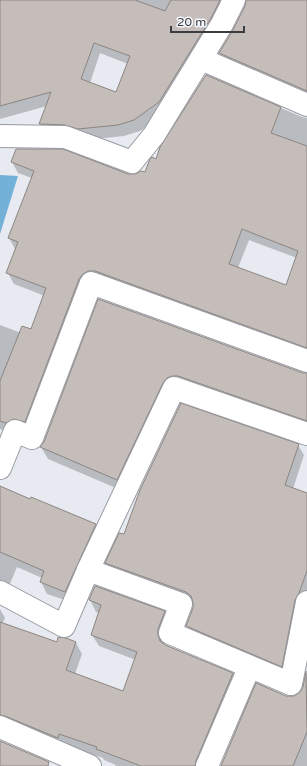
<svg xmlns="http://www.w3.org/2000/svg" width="307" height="766" font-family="'Varela Round',sans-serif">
	<rect width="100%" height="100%" fill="#e7eaf1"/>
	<path fill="#74b1d8" d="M0,175L18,176L0,234Z"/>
	<g fill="#0003" fill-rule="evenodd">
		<path d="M0,0H235L166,114L140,131L124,136L85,140L46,135L40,124L47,106L0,119ZM100,53L128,64L116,93L90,83Z"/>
		<path d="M247,0H307V99L226,64L220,53L234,30L246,6Z"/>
		<path d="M206,76L302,117L307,118V356L102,282L31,432L13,434L0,429V325L21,333L32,331L45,296L14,284L8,273L15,249L9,238L32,178L18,173L12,162L127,175L146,174L156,160ZM249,240L297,258L286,286L238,268Z"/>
		<path d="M99,300L303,374H307V429L185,387L123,491L48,459L41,447L45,443Z"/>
		<path d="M298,445L304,455L293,489L307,494V595L287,676L193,636L187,626L194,609V604L112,573L106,563L125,536Z"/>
		<path d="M0,488L95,525L101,536L71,602L47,594L41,582L42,578L17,567L7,591L0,592Z"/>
		<path d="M95,587L164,612L171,623L164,645L232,674L239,685L204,766H115L116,765L104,760L103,758L66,745L0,728V609L5,618L2,624L57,643H76L82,654L75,674L124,692L136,660L99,646L92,635L100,613L96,612L90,600Z"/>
		<path d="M307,673V766H222L286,696L293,697L300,694L304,687Z"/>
	</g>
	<g fill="#c5bdb9" stroke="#8c8581" fill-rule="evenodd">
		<path d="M0,0H135L165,11L171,0H220L211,18L159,102L134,120L118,125L78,129L65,125L39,124L51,92L0,106ZM94,43L130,56L116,92L81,79Z"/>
		<path d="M246,0H307V91L219,53L233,30L245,6Z"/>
		<path d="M206,75L281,107L271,133L307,146V348L95,271H88L83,274L79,279L25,422L14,419L6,423L0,421V381L22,326L31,329L46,288L6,273L18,242L8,238L34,171L11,162L16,149H63L128,174H135L141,171L145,172L150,159L152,157L156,159L160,147ZM242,229L298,251L286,285L229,264Z"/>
		<path d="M98,299L303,373H307V421L178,376H172L167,378L163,383L117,480L40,447L44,442Z"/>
		<path d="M181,403L299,444L285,485L307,493V571L299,593L295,600L282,667L186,626L193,608V602L191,596L186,592L105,563L119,533L124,534L140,490Z"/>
		<path d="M0,486L30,499L31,497L96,524L65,592L40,582L44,571L0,552Z"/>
		<path d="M95,586L165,611L158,629V635L160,641L165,645L233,673L196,761L195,766H141L96,749L97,747L59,734L58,738L5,716L0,715V622L57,642L58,637L66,638L76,642L66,670L123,691L137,652L91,635L101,605L89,600Z"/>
		<path d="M306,671L307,732L293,766H221L256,683L286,696H294L300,692L303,687Z"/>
		<path d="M0,741L49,762L48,766H0Z"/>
	</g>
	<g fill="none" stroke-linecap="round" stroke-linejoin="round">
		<g stroke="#989ba2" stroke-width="24">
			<g id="minor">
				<path d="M201,59L307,105"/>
				<path d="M0,468L15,431L32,438L91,283L307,361"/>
				<path d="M88,570L181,604L170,633L291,684L307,602"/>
				<path d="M0,592L64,626L88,570L174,388L307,434"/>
				<path d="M207,766L249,668"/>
			</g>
		</g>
		<g stroke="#989ba2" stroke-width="24">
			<g id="tertiary">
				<path d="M0,136L65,137L132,162L154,135L222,24L234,0"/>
				<path d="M0,727L90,766"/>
			</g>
		</g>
		<use href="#minor" stroke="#fff" stroke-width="22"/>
		<use href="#tertiary" stroke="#fff" stroke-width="22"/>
	</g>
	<path d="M171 26v6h73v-6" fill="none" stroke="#3c3d40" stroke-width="2"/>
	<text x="177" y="26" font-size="12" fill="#3c3d40" stroke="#f4f7fe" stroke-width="3" paint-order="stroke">20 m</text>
</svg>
